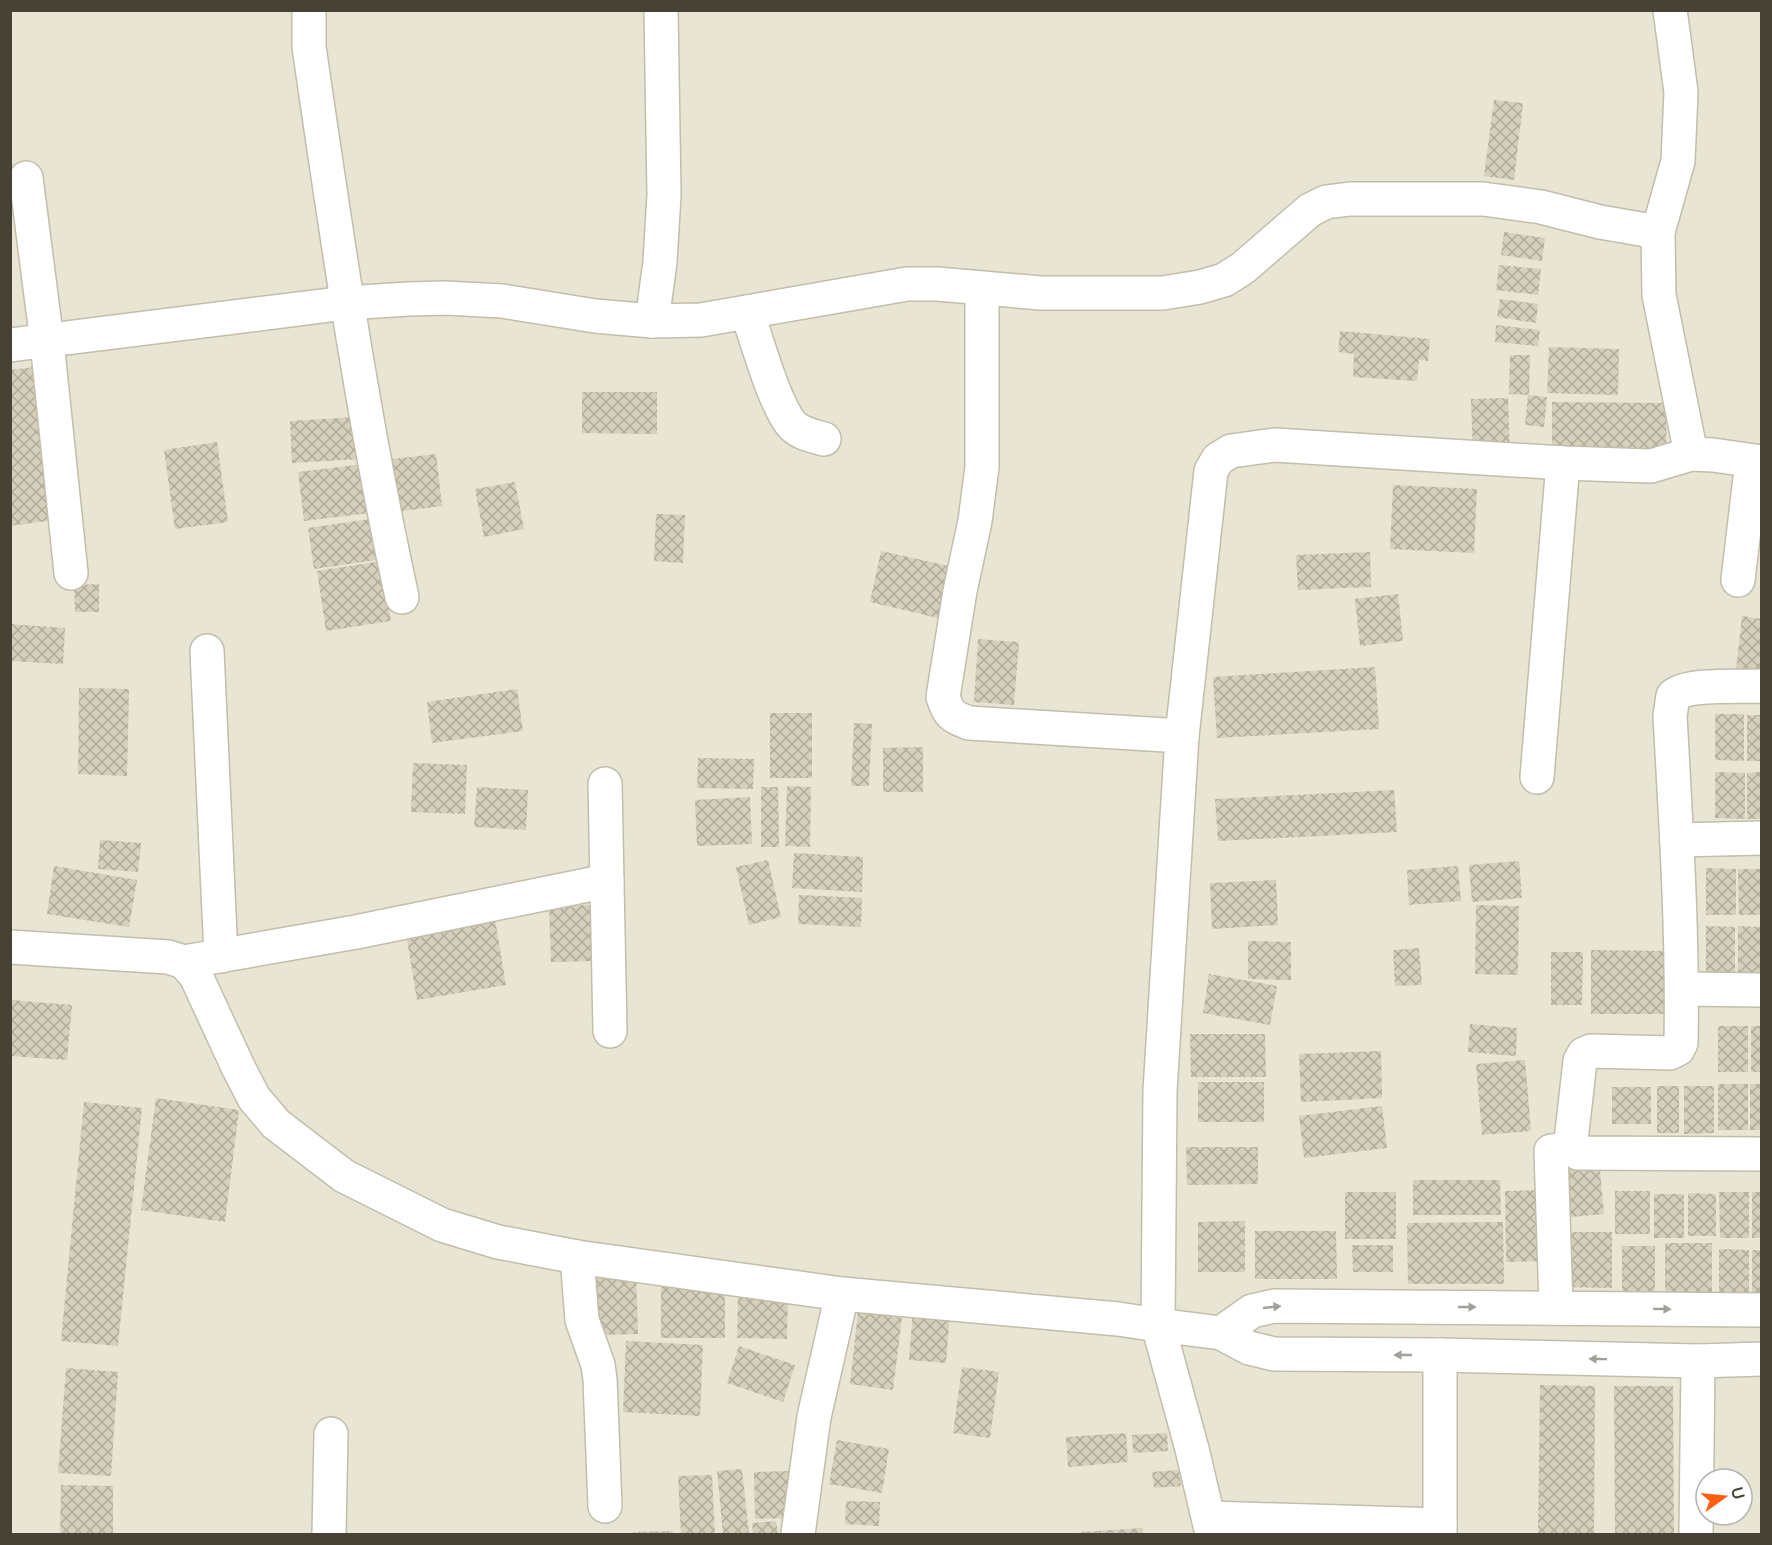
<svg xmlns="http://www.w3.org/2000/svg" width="1772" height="1545" font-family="'Varela Round',sans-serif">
	<defs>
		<pattern id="building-cross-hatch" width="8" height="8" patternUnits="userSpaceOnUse" patternTransform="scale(1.5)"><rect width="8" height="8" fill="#d5cfbb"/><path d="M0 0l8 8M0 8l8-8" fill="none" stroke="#afaa99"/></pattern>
	</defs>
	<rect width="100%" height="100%" fill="#f3f2e6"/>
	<path fill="#e8e5d4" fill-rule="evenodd" d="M10,11H1761V1534H11ZM1706,1479H1742V1515H1706Z"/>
	<g fill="url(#building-cross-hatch)">
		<path d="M1494,100L1523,103L1514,180L1484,176Z"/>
		<path d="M1504,232L1545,238L1542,261L1501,255Z"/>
		<path d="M1499,265L1541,269L1538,295L1496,290Z"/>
		<path d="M1500,299L1538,304L1536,323L1497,317Z"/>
		<path d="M1496,325L1540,330L1538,346L1495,342Z"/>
		<path d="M1340,331L1430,339L1428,361L1419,360L1417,381L1353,377L1354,354L1338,352Z"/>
		<path d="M1549,347L1619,349L1618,395L1547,393Z"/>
		<path d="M1510,355H1530L1529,395L1509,394Z"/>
		<path d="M43,366L62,519L10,526V370Z"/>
		<path d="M582,392H657V434L582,433Z"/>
		<path d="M1528,395L1547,397L1544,427L1525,425Z"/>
		<path d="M1508,398L1510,456L1473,457L1471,399Z"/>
		<path d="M1552,402L1667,403L1666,456L1552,455Z"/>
		<path d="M358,417L360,459L292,463L290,421Z"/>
		<path d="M217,442L228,522L175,529L164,450Z"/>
		<path d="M436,454L442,506L388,513L383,460Z"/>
		<path d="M372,463L378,512L304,521L298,472Z"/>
		<path d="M515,482L524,529L484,537L475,489Z"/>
		<path d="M1393,485L1477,489L1474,553L1390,549Z"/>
		<path d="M656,514L685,515L683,563L654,561Z"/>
		<path d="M377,518L383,559L314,569L308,528Z"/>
		<path d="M881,551L954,567L942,619L870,602Z"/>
		<path d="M1370,552L1371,587L1298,590L1296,555Z"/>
		<path d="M382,561L391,621L326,631L317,571Z"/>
		<path d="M99,584V612H75L74,585Z"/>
		<path d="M1398,594L1403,641L1360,646L1355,599Z"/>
		<path d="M1742,616L1762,619V673L1736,670Z"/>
		<path d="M10,624L65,628L63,664L10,661Z"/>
		<path d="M978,639L1019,642L1014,705L974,702Z"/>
		<path d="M1375,667L1379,729L1217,738L1213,677Z"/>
		<path d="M79,688L129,689L127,776L78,774Z"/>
		<path d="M517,689L523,731L432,743L427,702Z"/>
		<rect x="770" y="713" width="42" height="65"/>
		<path d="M1715,714H1744V761L1715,760Z"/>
		<rect x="1747" y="715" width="15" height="46"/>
		<path d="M854,723L872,724L869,786H851Z"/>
		<path d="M923,747V792H883V748Z"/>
		<path d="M698,758L754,759L753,789L697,788Z"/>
		<path d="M413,763L467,765L465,814L411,812Z"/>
		<path d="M1715,772L1745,773V819L1715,818Z"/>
		<path d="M1762,772V819H1747V773Z"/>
		<path d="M787,786L811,787L810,847L785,846Z"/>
		<path d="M477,787L528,790L526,830L474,827Z"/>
		<path d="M761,787H778L779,847H761Z"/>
		<path d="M1394,790L1397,832L1218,841L1215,799Z"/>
		<path d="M750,797L752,844L697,846L695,800Z"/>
		<path d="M100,840L141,843L138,872L98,869Z"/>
		<path d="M794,853L863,857L862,892L792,888Z"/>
		<path d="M768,860L781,917L749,925L736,867Z"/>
		<path d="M1519,861L1522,898L1472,902L1469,865Z"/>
		<path d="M54,866L137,880L129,927L47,914Z"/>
		<path d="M1458,866L1461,901L1409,905L1407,870Z"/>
		<path d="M1706,868L1736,869V915H1706Z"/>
		<path d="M1738,869H1762V915H1739Z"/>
		<path d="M1276,880L1278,925L1212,929L1210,883Z"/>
		<path d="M799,895L862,898L861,927L798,924Z"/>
		<path d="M593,905L594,961L551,962L549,906Z"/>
		<path d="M1476,905L1519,906L1518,975L1475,974Z"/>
		<path d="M495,919L506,985L417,1000L406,934Z"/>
		<path d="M1706,926L1735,927V973H1706Z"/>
		<path d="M1738,926L1762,927V973H1738Z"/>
		<path d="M1248,941L1291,942V980L1248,979Z"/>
		<path d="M1419,948L1422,985L1395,986L1393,950Z"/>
		<path d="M1591,950L1665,951V1014H1591Z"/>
		<path d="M1551,952H1583L1582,1005H1551Z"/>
		<path d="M1209,974L1277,986L1270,1025L1203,1013Z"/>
		<path d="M10,1000L72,1005L67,1060L10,1056Z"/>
		<path d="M1470,1024L1517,1028L1516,1056L1468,1052Z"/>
		<rect x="1718" y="1026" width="30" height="46"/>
		<rect x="1751" y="1026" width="11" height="46"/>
		<path d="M1190,1034H1265L1266,1077H1191Z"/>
		<path d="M1381,1051L1382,1098L1301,1102L1299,1054Z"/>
		<path d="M1525,1060L1531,1131L1482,1135L1476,1064Z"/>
		<rect x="1198" y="1082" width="66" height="40"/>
		<rect x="1718" y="1084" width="30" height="46"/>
		<rect x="1750" y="1084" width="12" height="46"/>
		<rect x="1657" y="1086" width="22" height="47"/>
		<path d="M1684,1086H1714V1133L1684,1134Z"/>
		<rect x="1612" y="1087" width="39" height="37"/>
		<path d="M156,1098L239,1110L225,1222L141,1210Z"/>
		<path d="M84,1102L142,1108L118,1346L61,1341Z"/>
		<path d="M1382,1106L1387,1148L1304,1158L1299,1116Z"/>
		<path d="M1186,1147H1258V1184L1187,1185Z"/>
		<path d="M1599,1158L1604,1214L1560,1218L1555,1162Z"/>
		<path d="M1413,1180H1500L1501,1215H1413Z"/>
		<path d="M1549,1190V1261L1506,1262L1505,1191Z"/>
		<rect x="1615" y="1191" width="35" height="43"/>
		<rect x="1345" y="1192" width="51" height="47"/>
		<path d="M1719,1192H1749V1238H1720Z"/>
		<rect x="1752" y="1192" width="10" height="46"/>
		<path d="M1688,1193L1716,1194V1236H1688Z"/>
		<rect x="1654" y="1194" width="30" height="44"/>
		<path d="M1245,1221V1272H1198V1222Z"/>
		<path d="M1503,1222L1504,1284H1408L1407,1223Z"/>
		<path d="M1255,1231H1336L1337,1279H1255Z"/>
		<path d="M1564,1232H1612V1288L1564,1287Z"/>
		<rect x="1665" y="1243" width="47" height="55"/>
		<path d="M1352,1245H1393V1272H1353Z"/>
		<rect x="1622" y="1246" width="33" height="51"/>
		<path d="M1719,1249L1749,1250V1296H1719Z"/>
		<rect x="1752" y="1250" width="10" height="46"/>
		<path d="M595,1272H636L638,1334L597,1335Z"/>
		<rect x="661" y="1282" width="64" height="56"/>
		<path d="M738,1293L788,1296L787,1339L737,1338Z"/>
		<path d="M913,1310L950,1313L946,1363L909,1360Z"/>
		<path d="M858,1312L902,1318L893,1390L850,1384Z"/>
		<path d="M626,1341L703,1345L700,1416L623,1412Z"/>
		<path d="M739,1346L795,1365L783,1402L727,1383Z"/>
		<path d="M962,1367L999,1372L990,1438L953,1433Z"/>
		<path d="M66,1368L118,1372L111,1476L58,1473Z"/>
		<path d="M1540,1385L1595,1386L1594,1534H1538Z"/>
		<path d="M1614,1386H1673L1674,1534H1615Z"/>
		<path d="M1126,1433L1128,1462L1068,1467L1066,1437Z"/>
		<path d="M1167,1433L1168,1451L1133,1453L1132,1435Z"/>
		<path d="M837,1440L889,1449L882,1493L829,1484Z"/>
		<path d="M742,1469L749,1534H723L717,1471Z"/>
		<path d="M1179,1470L1181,1486L1154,1488L1152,1472Z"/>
		<path d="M793,1471L795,1518L755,1519L754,1472Z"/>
		<path d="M712,1475L715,1534H681L678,1476Z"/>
		<path d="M61,1485L113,1486V1534H60Z"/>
		<path d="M846,1501L880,1502L879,1526L845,1524Z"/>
		<path d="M776,1521L778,1534H753L752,1523Z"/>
		<path d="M1143,1528V1534H1079V1532Z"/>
		<path d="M673,1531V1534H633V1532Z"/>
	</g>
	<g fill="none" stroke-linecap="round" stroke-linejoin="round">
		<g stroke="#c2beab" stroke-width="36">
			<g id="minor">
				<path d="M309,10V47C336,231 362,415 402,597"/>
				<path d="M1670,10L1681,92L1678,161L1658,232L1659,295L1691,454L1713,455L1762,462"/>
				<path d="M26,178L47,342L71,573"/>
				<path d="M982,289V467L975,521L960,591L943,697C949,715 951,716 969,723L1182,736L1160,1091L1158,1325L1221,1333L1249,1348L1274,1354L1440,1355L1698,1361L1762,1359"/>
				<path d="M747,312C757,340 775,407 793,426C802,434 813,436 824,439"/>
				<path d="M652,321L660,262L664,195L661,10"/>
				<path d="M10,345L346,303L408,299L445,298L502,301L595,316L652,321L701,320L907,284H937L1041,293H1163L1200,287L1224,280L1243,268L1310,210L1326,202L1350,199H1483L1541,207L1600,222L1658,232"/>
				<path d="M1738,580L1752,461"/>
				<path d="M207,651L221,956"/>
				<path d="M1762,686C1741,687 1687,683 1673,696L1670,716C1676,825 1683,934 1681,1043L1678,1049L1670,1053L1591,1051L1584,1054L1580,1061L1571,1141L1573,1148L1578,1153L1762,1154"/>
				<path d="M1182,736L1211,471L1218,459L1231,451L1275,445L1563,463L1651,466L1691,454"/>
				<path d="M1537,777L1563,463"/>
				<path d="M605,784L610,1031"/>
				<path d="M1677,840L1762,838"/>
				<path d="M10,947L168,957L184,962L196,976L239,1069L254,1098L276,1124L344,1176L442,1225L498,1242L577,1257L842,1294L1118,1319L1158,1325L1192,1449L1212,1534"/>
				<path d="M184,962L356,932L607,881"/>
				<path d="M1682,989L1762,990"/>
				<path d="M577,1257L582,1320L598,1365L600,1379L605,1506"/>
				<path d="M1556,1307L1551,1151L1573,1148"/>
				<path d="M1221,1333L1252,1311L1274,1306L1762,1310"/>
				<path d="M1209,1518L1440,1525"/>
				<path d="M329,1534L331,1434"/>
				<path d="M798,1534L814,1417L842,1294"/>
				<path d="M1440,1534V1355"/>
				<path d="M1696,1534L1698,1361"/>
			</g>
		</g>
		<use href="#minor" stroke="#fff" stroke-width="33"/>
	</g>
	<defs><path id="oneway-solid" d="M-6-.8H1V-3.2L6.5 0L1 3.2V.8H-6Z" transform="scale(1.5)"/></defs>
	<g fill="#a2a09a">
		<use href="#oneway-solid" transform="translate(1272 1307) rotate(-6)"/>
		<use href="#oneway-solid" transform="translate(1467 1307)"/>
		<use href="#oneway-solid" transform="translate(1662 1309) rotate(1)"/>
		<use href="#oneway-solid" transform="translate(1403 1355) rotate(-180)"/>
		<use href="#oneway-solid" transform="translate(1598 1359) rotate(-179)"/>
	</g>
	<rect width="1772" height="1545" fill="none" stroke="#464235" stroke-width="24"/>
	<g transform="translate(1724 1497) rotate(75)"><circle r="28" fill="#ffffff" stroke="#b5b3ae" stroke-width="1.5"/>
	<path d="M0-4.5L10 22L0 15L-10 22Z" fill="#ff5e11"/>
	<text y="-9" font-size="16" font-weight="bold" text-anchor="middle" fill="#464235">U</text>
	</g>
</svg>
